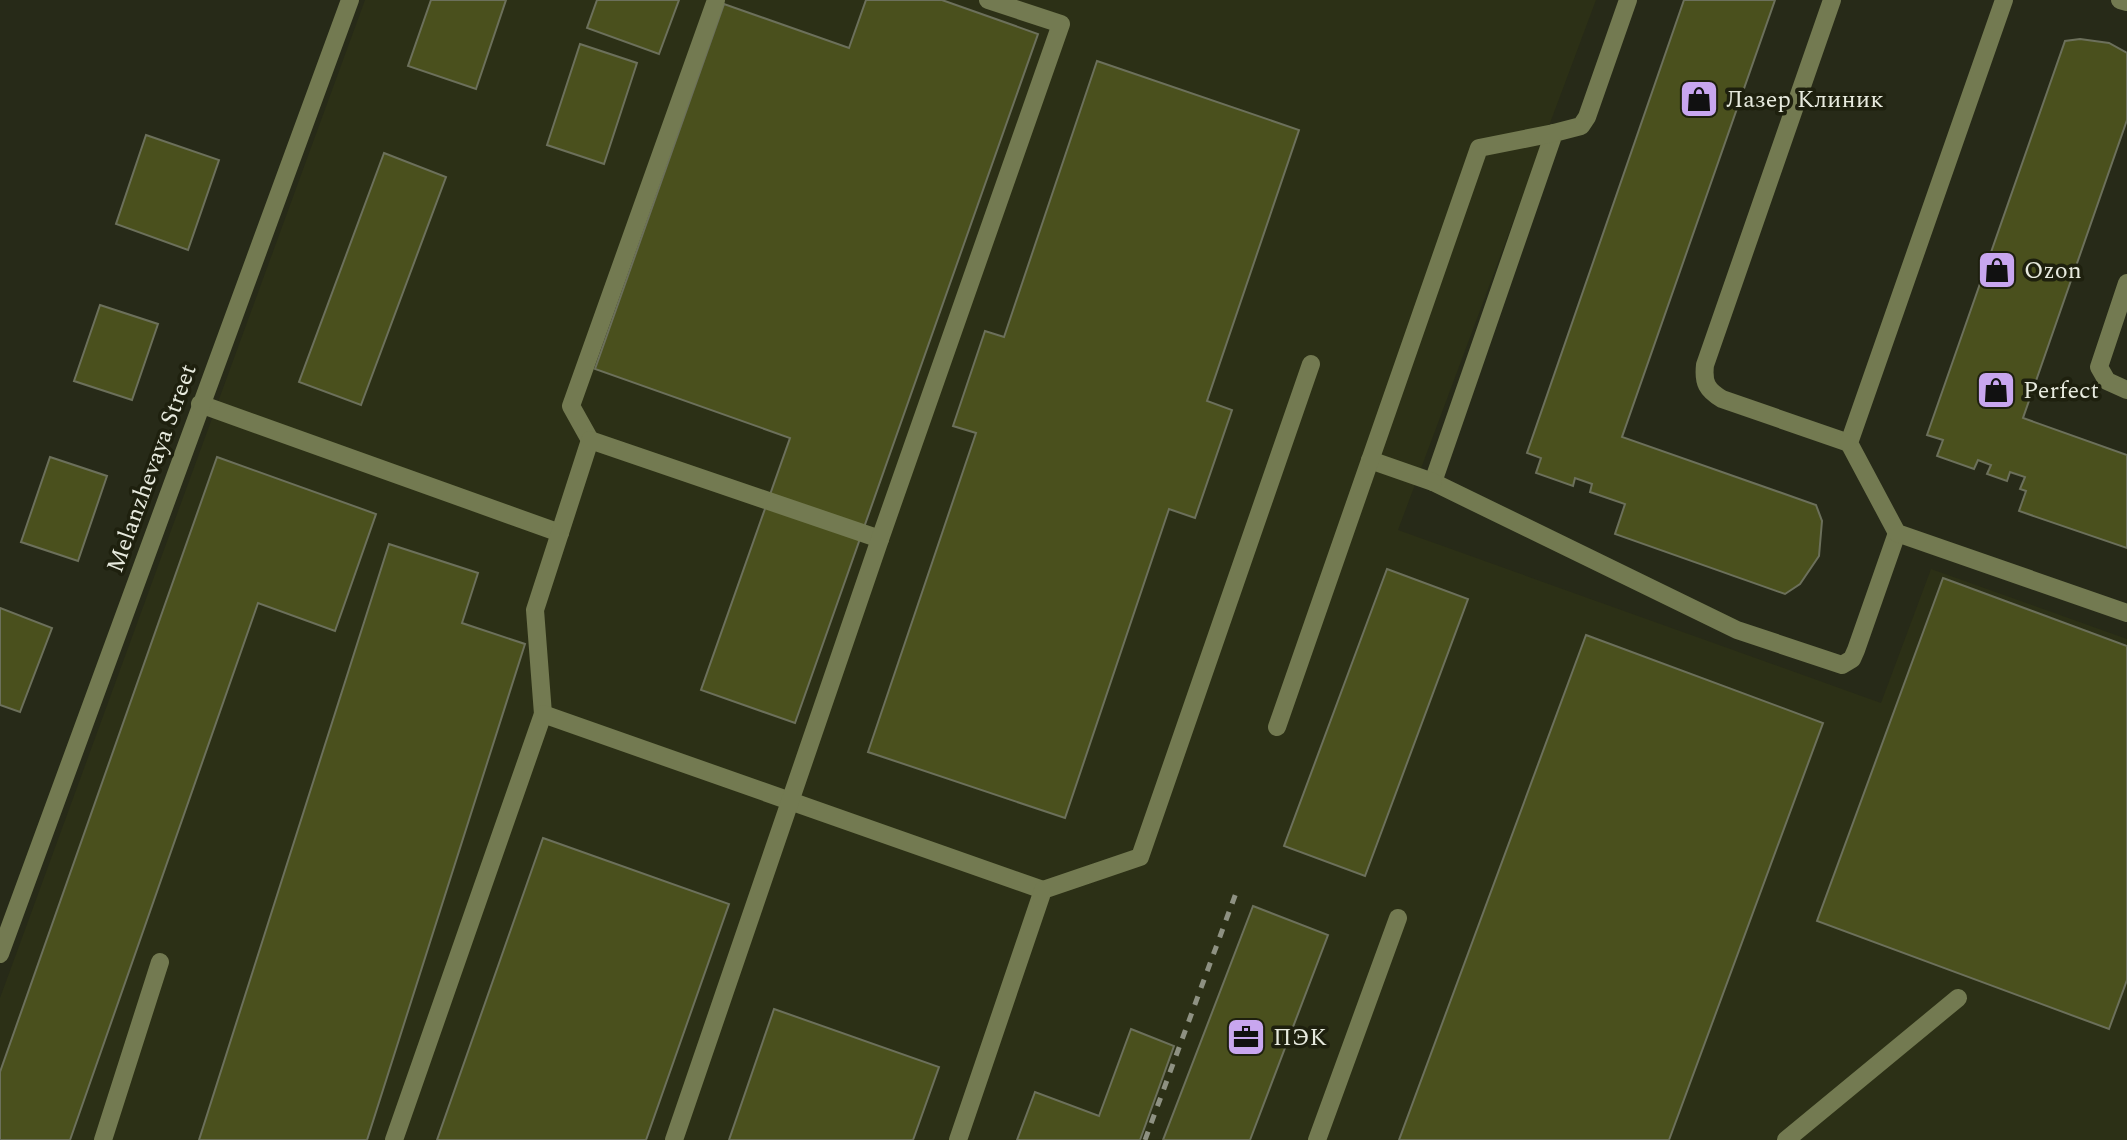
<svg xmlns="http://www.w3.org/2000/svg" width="2127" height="1140" font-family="Spectral,serif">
	<rect width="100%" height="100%" fill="#272a18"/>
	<path fill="#2c3016" d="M365,0H1596L1398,530L1881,703L1931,569L2127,639V1140H0V998Z"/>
	<g fill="#4a501d" stroke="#6c705b" stroke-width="2">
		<path d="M431,0H506L476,89L408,66Z"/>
		<path d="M597,0H679L659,54L587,28Z"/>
		<path d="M866,0H942L1038,34L795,723L701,690L790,438L595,369L724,4L849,48Z"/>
		<path d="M1684,0H1775L1622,437L1816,505L1822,521L1819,556L1800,584L1785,594L1615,534L1625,504L1590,492L1592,484L1575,478L1573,486L1536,473L1541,458L1527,453Z"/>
		<path d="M2080,39L2109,43L2127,53V120L2023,418L2127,455V548L2019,511L2026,491L2020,489L2025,477L2010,472L2007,481L1987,474L1991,465L1978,460L1974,469L1937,456L1943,440L1927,435L2065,41Z"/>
		<path d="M580,44L637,63L604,164L547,145Z"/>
		<path d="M1097,61L1299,130L1207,401L1232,410L1195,518L1169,509L1065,818L868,752L976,433L953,426L985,331L1004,337Z"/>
		<path d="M146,135L219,160L188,250L116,224Z"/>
		<path d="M384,153L446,177L361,405L299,382Z"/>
		<path d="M100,305L158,324L132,400L74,381Z"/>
		<path d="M50,457L107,476L78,561L21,542Z"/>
		<path d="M217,457L376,514L335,631L258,603L70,1140H0V1072Z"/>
		<path d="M389,544L478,573L462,623L525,644L367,1140H199Z"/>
		<path d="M1387,569L1468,599L1365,876L1284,846Z"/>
		<path d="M1943,578L2127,646V980L2109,1029L1817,921Z"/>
		<path d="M0,608L52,628L20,712L0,705Z"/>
		<path d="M1586,635L1823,723L1669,1140H1399Z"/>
		<path d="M543,838L729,904L646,1140H437Z"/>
		<path d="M1253,906L1328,935L1250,1140H1163Z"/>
		<path d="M774,1009L939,1067L913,1140H729Z"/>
		<path d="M1131,1029L1174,1046L1140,1140H1017L1035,1092L1099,1116Z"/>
	</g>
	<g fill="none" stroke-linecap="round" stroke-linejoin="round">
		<g stroke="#737a51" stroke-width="18">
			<path d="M1628,0L1587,117L1581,126L1554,133L1433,482L1737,630L1842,665L1852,659L1856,650L1897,533"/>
			<path d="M1832,0L1705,365C1703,383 1707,390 1722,399L1849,443"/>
			<path d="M2004,0L1849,443L1897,533L2127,613"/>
			<path d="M2120,0L2127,2"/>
			<path d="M2127,283L2099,367L2107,381L2127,390"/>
			<path d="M200,404L560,533"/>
			<path d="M590,440L571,406L716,0"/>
			<path d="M1370,460L1433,482"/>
			<path d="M543,714L535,610L590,440L880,539"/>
			<path d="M1277,727L1479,148L1554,133"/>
			<path d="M0,954L350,0"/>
			<path d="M103,1140L160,962"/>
			<path d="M394,1140L543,714L1043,890"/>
			<path d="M674,1140L880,539L1061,24L988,0"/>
			<path d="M958,1140L1043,890L1140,857L1311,364"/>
			<path d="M1317,1140L1398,918"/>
			<path d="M1786,1140L1958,998"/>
		</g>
		<path stroke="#8e9182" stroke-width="5" stroke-dasharray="9 9" stroke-linecap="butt" d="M1145,1140L1236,893"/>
	</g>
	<defs>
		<g id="shop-square" transform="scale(2.0125)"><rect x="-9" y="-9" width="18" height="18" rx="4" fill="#c8a6ef" stroke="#1e200e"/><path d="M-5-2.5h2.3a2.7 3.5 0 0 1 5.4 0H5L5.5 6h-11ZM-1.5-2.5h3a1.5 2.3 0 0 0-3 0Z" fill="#111"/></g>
		<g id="office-square" transform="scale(2.0125)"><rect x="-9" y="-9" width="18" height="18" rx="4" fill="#c8a6ef" stroke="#1e200e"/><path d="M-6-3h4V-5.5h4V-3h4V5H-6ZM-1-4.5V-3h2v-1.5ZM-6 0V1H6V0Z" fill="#111"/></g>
	</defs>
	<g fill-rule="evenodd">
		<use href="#shop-square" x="1699" y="99"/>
		<use href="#shop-square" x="1997" y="270"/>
		<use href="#shop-square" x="1996" y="390"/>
		<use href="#office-square" x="1246" y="1037"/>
	</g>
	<g text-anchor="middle" stroke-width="7" stroke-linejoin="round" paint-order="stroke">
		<g font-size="24" fill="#e7eade" stroke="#1e200e" text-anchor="start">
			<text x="1726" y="107">Лазер Клиник</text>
			<text x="2024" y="278">Ozon</text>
			<text x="2023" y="398">Perfect</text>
			<text x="1273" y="1045">ПЭК</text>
		</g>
		<g font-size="24" fill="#e7eade" stroke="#1e200e">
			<text transform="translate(151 468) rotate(-70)" y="8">Melanzhevaya Street</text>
		</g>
	</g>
</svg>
